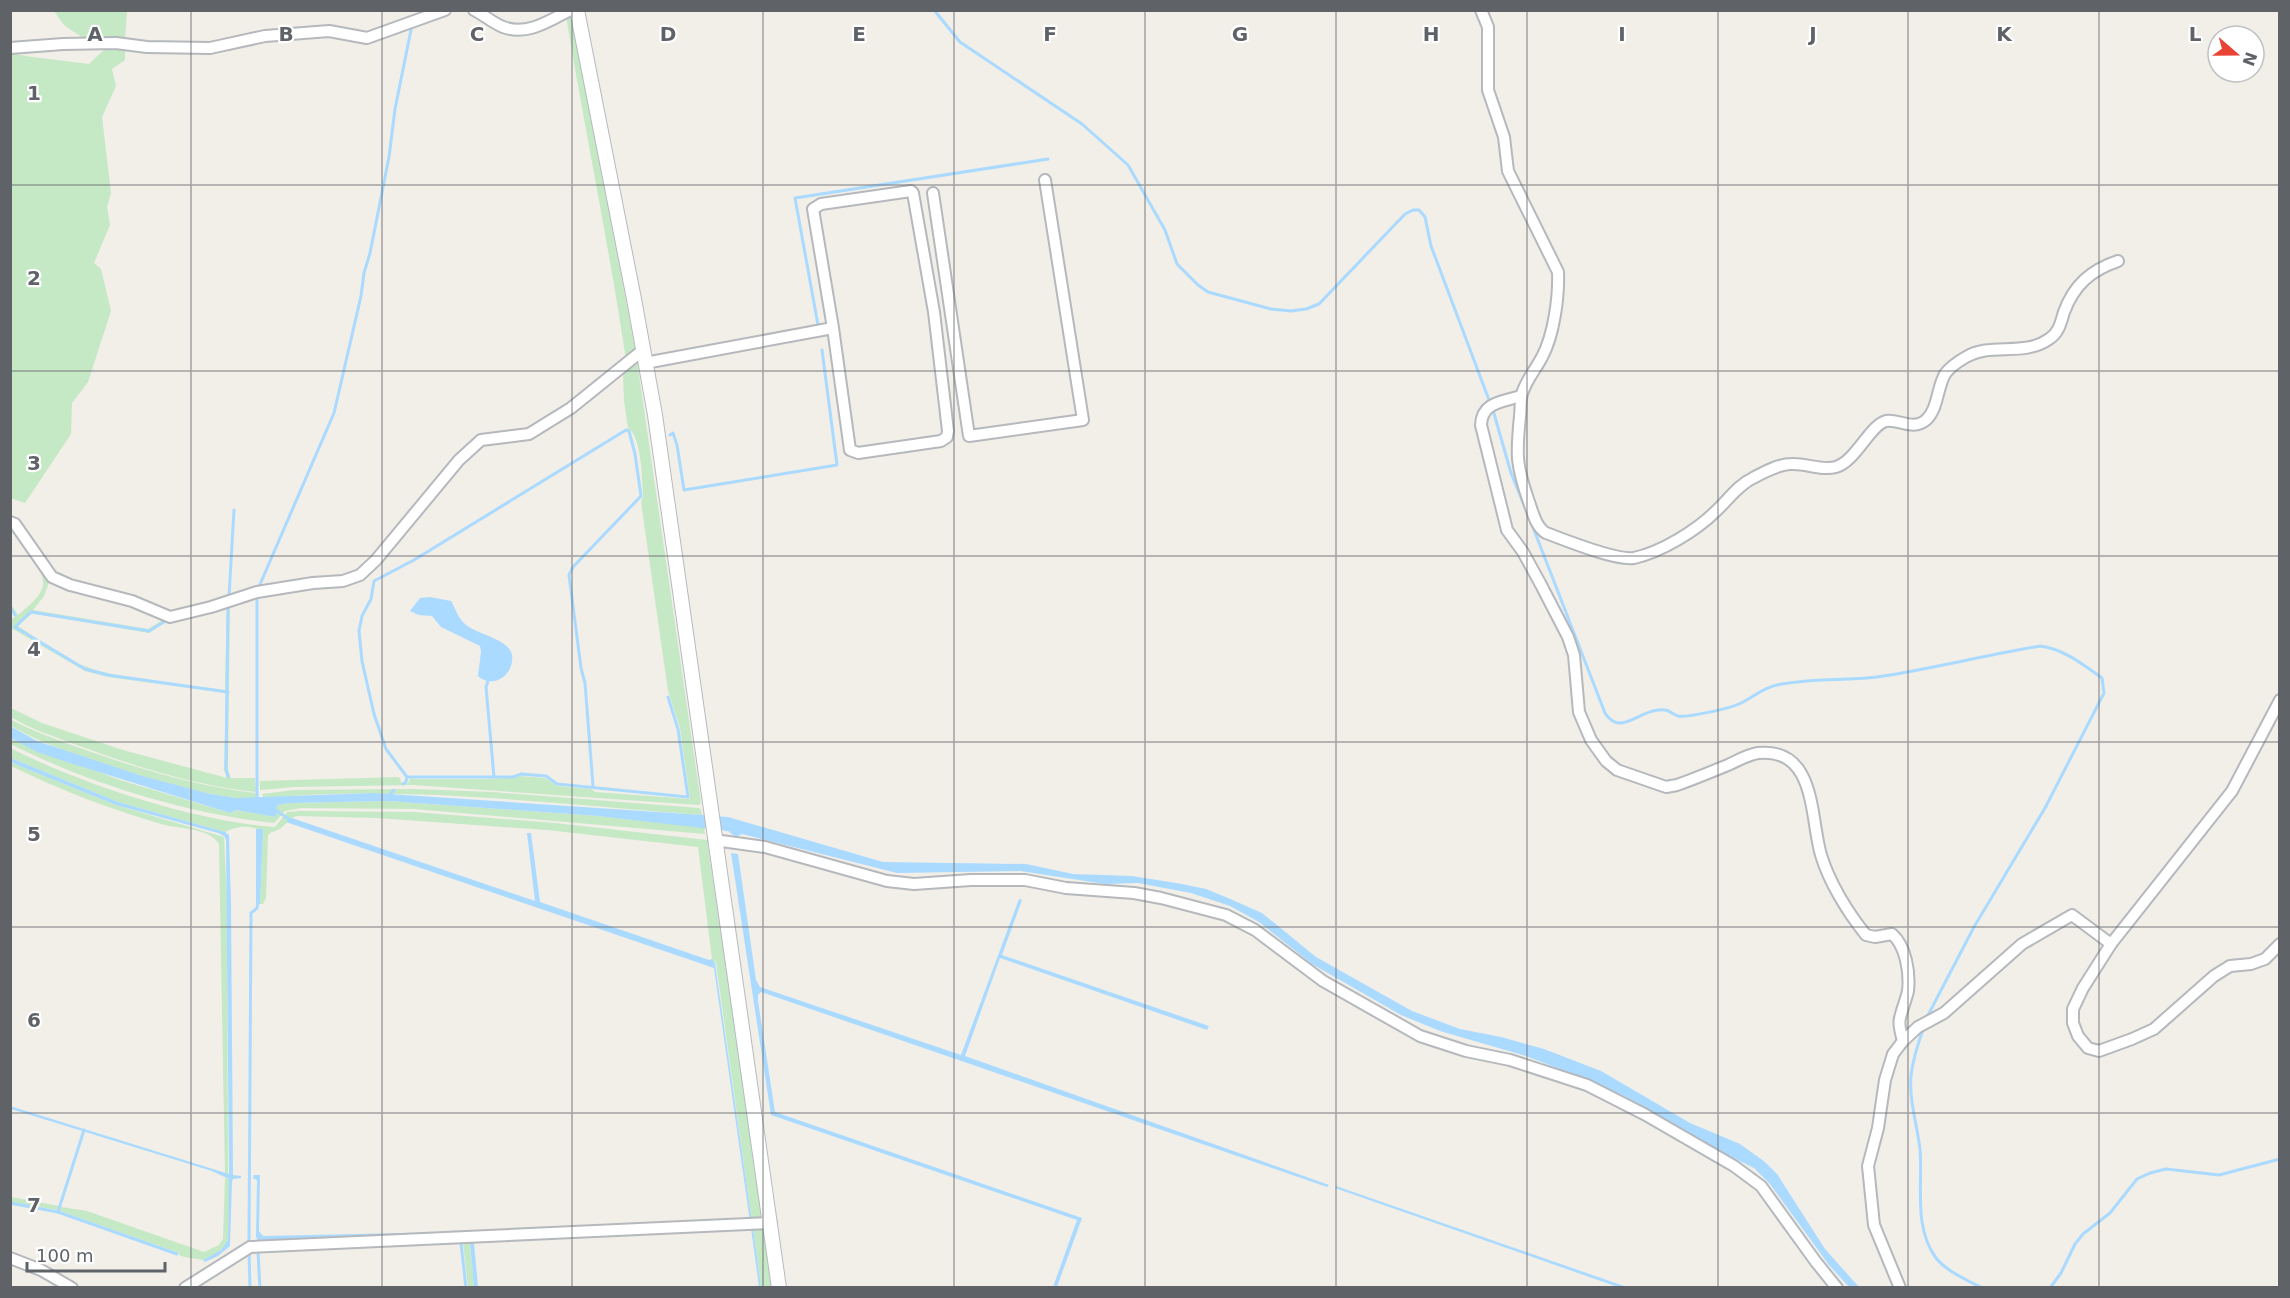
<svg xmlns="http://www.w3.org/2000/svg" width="2290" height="1298" font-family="'DejaVu Sans',sans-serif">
	<rect width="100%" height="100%" fill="#f1efe8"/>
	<g fill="#c5e8c5">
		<path d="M54,11H127L125,39L86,40L64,25Z"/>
		<path d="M569,14L573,16L635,349L626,360C609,245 585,131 566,16Z"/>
		<path d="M107,47L125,48V60L112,69L116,86L102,117L111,193L107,207L110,225L94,263L101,269L111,311L88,382L72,403L71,434L25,503L10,498V53L32,57L89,64Z"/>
		<path d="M637,361L701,803L699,805L413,785L294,787L260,790V781L399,777L402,784L408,783L410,779H493L520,776L545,778L557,786L591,789L595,792L690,799L680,728L668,691L641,502L643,496C642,480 642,437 628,428L624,401L623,373Z"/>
		<path d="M11,523L50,579L44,596L33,610L148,629L166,618H172L149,633L32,613L18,626C40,640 62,659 87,667C129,682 181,684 225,690L227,604H230L228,770L231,778H255L256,792C195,786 131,765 74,744C53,736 30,729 11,717V708L42,723L123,750L227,778L224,770L226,693L108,677L85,671L11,628V619L15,617L11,609L10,603L18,615C27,607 40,598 43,586C46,571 21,539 11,529Z"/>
		<path d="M10,719C30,730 53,738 74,746C130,766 197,787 256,793V798C226,800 198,791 170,784C115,769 60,753 11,726Z"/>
		<path d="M10,738L120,780L230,813L236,810L276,817L277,805L291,803L388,801L598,816L704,827L705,834L414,809L301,808L285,811L274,823C188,814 87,783 11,744Z"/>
		<path d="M10,748C84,785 193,821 275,827L287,812L301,811L414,812L555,823L707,840L763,1218L752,1222L716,963L712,959L698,847L547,830L377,818L296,816C290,819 286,824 281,828C276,832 273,830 268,835L266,898L263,904H260L263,832C252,824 236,826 225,832L118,802L11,758Z"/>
		<path d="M10,762L116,805L224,837L227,902L228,1175L225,1174L219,844C210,828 181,829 165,825C112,810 60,790 11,766Z"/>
		<path d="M414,789L492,792L699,808L701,810L702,815C558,804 407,785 264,798L262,794L294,790Z"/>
		<path d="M225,1178L230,1179L228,1240L221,1250L203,1260L180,1256L179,1253L60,1211L61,1207L87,1211L204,1252L219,1245L223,1239Z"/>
		<path d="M11,1197L59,1206H60L58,1210L11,1202Z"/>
		<path d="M753,1228H765L773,1287H761Z"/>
		<path d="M463,1243H470L474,1287H468Z"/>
	</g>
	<g fill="#aadaff">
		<path d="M430,597L451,601C456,610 458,618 466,625C479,635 509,639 512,655C515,674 493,690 478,676L481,652L480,646L441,627L432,616L419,615L410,611L420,598Z"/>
		<path d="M10,726L37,741L142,776L210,794L236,798L374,793L702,815L728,817L883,862L1026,864L1073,874L1132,876L1182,884L1206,889L1228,898L1262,913L1316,957L1412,1011L1460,1029L1501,1037L1544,1049L1601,1071L1690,1123L1740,1144L1765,1162L1777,1174L1825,1249L1859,1287H1849L1829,1265L1770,1184L1754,1168L1701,1142L1626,1097L1596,1083L1526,1056L1440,1031L1401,1015L1312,964L1259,922L1230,906L1191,893L1138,883L1105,884L1020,871L897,873L742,834L736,837L728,831L598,816L388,801L291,803L277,805L276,817L236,810L230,813L67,762L37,752L11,738Z"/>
		<path d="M11,758L118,802L225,832L229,835L231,902L233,1175L241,1176V1178L233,1179L232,1182L230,1246L218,1256L205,1262L203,1260L221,1250L228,1240L229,1179L212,1171L11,1109L10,1106L229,1174L226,840L224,836L218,833L116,805L22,767L11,762Z"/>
		<path d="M292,818L535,901L527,833H531L540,902L709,960L712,959L715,963L752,1222H750L714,968L286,822Z"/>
		<path d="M256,829H263V832L260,904H256Z"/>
		<path d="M731,853L738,854L756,980L760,987L961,1055L1019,899L1022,900L1002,955L1209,1026L1207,1030L1000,958L965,1056L1329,1185L1327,1187L761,992L758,995V1001L775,1112L1082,1218L1057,1287H1053L1077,1220L771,1115Z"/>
		<path d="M254,1175H260L259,1231L263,1236L451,1232L454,1230L460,1232L454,1235L258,1240L256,1237L257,1180L253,1178Z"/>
		<path d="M1336,1186L1627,1287H1618L1335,1188Z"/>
		<path d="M751,1228H753L761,1287H759Z"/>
		<path d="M471,1242L474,1243L478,1287H474L470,1243Z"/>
	</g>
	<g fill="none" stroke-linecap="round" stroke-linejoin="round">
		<g stroke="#aadaff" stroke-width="3">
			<path d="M934,10L960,42L1082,124L1128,165L1165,230L1177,264L1198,285L1208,292L1271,309L1291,311L1306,309L1319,304L1405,214L1413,210H1419L1425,217L1431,246L1489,400"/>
			<path d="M818,325L795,198L1048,159"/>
			<path d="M1493,410L1511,473L1526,510"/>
			<path d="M670,435L673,433L677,445L684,490L837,465L822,350"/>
			<path d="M1529,517L1605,713C1621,739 1641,706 1666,710C1670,711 1674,715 1678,716C1687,718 1732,708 1741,703C1754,697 1762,688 1777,685C1810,678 1844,681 1877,677C1932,669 1985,655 2040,646C2064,649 2082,664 2102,678L2104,693L2045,808L1974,927L1926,1019"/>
			<path d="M258,589L334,413L361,296L364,273L370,253L389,157L395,109L412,25"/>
			<path d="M257,595V798"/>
			<path d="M229,596L234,510"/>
			<path d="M10,607L15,615"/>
			<path d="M167,620L149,631L31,612L15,627L85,669L108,675L228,692"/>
			<path d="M488,681L486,687L494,777"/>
			<path d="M228,777L226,769L228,604"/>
			<path d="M408,777H513L521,774L546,776L557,784L688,797L678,729L668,697"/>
			<path d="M403,784L406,782L407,777L386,749L374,714L362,661L359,631L362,616L371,599L374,581L414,560L626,430L629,431L635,454L641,496L573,567L569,575L581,668L585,683L593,786"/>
			<path d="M390,794L394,790"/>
			<path d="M274,809L290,820"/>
			<path d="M1924,1027C1918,1043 1913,1058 1911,1076C1909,1101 1917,1124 1920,1149C1923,1184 1913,1227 1936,1258C1946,1271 1967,1280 1982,1288"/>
			<path d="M84,1130L58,1212L177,1254"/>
			<path d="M10,1203L58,1212"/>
			<path d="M249,1243L251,913L257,908L258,902"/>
			<path d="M461,1243L466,1288"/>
			<path d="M249,1251L250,1288"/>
			<path d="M258,1252L260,1288"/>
			<path d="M2050,1288L2061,1273L2075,1244L2083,1234L2110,1213L2137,1179L2150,1173L2166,1169L2219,1175L2280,1159"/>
		</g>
		<g stroke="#b5b8bc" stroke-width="14">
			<g id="street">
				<path d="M474,10C484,15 493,23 503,27C527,36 549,21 570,10"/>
				<path d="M1481,10L1488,27V90L1504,137L1508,171L1558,272C1559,296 1554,335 1542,357C1536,369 1526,380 1522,394C1520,400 1521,409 1520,416C1516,455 1516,465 1529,502C1533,513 1536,527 1546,533C1565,540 1616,561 1634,558C1661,552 1696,531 1716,511C1728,500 1738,485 1753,478C1764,472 1779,464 1791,464C1806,463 1821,471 1836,467C1856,461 1870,425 1886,421C1899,419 1913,431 1926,420C1938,409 1937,388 1945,374C1950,367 1959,361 1966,357C1991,342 2024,357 2049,339C2059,333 2061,322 2064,312C2074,285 2091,270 2118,261"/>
				<path d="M10,48L63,44L116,43L147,47L210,48L265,36L329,31L367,38L445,10"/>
				<path d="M933,193L969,436L1083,420L1045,180"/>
				<path d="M645,363L833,328L813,209L821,204L911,191L913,193L934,312L948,431L947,437L941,441L858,453L850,450L833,328"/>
				<path d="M1521,396C1502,402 1482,402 1481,425L1507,530L1523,552L1540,583L1568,637L1574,655L1579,712L1591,740L1606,761L1617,770L1666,787L1677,785C1694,779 1711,772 1728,765C1739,760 1747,755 1758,753C1817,747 1810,819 1821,855C1829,882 1848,913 1866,935L1875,937L1892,934C1906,946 1910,973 1908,991C1906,1000 1902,1009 1900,1018C1898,1025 1901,1033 1903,1041"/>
				<path d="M10,522L15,524L52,577L70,585L132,601L170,617L211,607L257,592L313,583L343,581L360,575L376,560L459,460L481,440L529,434L571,408L643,350"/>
				<path d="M2280,700L2232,791L2111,944L2083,988L2073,1009V1023L2078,1036L2088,1048L2099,1051L2132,1039L2154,1029L2214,976L2230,966L2251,964L2265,959L2280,944"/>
				<path d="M714,840L765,847L887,881L914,884L971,880H1025L1066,888L1134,893L1161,898L1226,915L1255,930L1323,981L1420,1036L1466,1051L1510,1060L1587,1085L1644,1114L1734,1166L1761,1186L1816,1262L1837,1288"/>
				<path d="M10,1258L41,1270L72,1288"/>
				<path d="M185,1288L250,1247L771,1223"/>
				<path d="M1900,1288L1874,1225L1868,1166L1878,1128L1885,1080L1893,1054L1903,1041L1918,1027L1944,1013L2022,944L2072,915L2111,944"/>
			</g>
		</g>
		<g stroke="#b6babf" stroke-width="16">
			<path id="secondary" d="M577,10L634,299L655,415L779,1288"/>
		</g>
		<use href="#street" stroke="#fff" stroke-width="10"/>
		<use href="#secondary" stroke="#fff" stroke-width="14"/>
	</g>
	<path fill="none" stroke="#5f6368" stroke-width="1.5" stroke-opacity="0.55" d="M191,10V1288M382,10V1288M572,10V1288M763,10V1288M954,10V1288M1145,10V1288M1336,10V1288M1527,10V1288M1718,10V1288M1908,10V1288M2099,10V1288M10,185H2280M10,371H2280M10,556H2280M10,742H2280M10,927H2280M10,1113H2280"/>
	<g font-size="20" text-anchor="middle" font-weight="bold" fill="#5f6368" stroke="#fff" stroke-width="4.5" stroke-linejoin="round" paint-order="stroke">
		<text x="95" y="41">A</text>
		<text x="286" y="41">B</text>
		<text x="477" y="41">C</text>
		<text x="668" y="41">D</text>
		<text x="859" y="41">E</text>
		<text x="1050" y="41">F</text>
		<text x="1240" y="41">G</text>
		<text x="1431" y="41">H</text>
		<text x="1622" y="41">I</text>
		<text x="1813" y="41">J</text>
		<text x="2004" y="41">K</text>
		<text x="2195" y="41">L</text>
		<text x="34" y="100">1</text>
		<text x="34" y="285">2</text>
		<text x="34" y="470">3</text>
		<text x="34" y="656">4</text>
		<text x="34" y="841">5</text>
		<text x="34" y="1027">6</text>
		<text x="34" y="1212">7</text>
	</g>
	<rect width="2290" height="1298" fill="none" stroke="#5f6368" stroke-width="24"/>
	<g transform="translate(2236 54) rotate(110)"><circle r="28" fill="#ffffff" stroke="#bfc1c3" stroke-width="1.5"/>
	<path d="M0-4.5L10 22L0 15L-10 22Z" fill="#ea4335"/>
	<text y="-9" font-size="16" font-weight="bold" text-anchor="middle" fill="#5f6368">N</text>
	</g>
	<path d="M27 1262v9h138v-9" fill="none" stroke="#5f6368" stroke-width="3"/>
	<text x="36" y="1262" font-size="18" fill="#5f6368" stroke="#ffffff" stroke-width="4.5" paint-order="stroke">100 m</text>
</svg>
